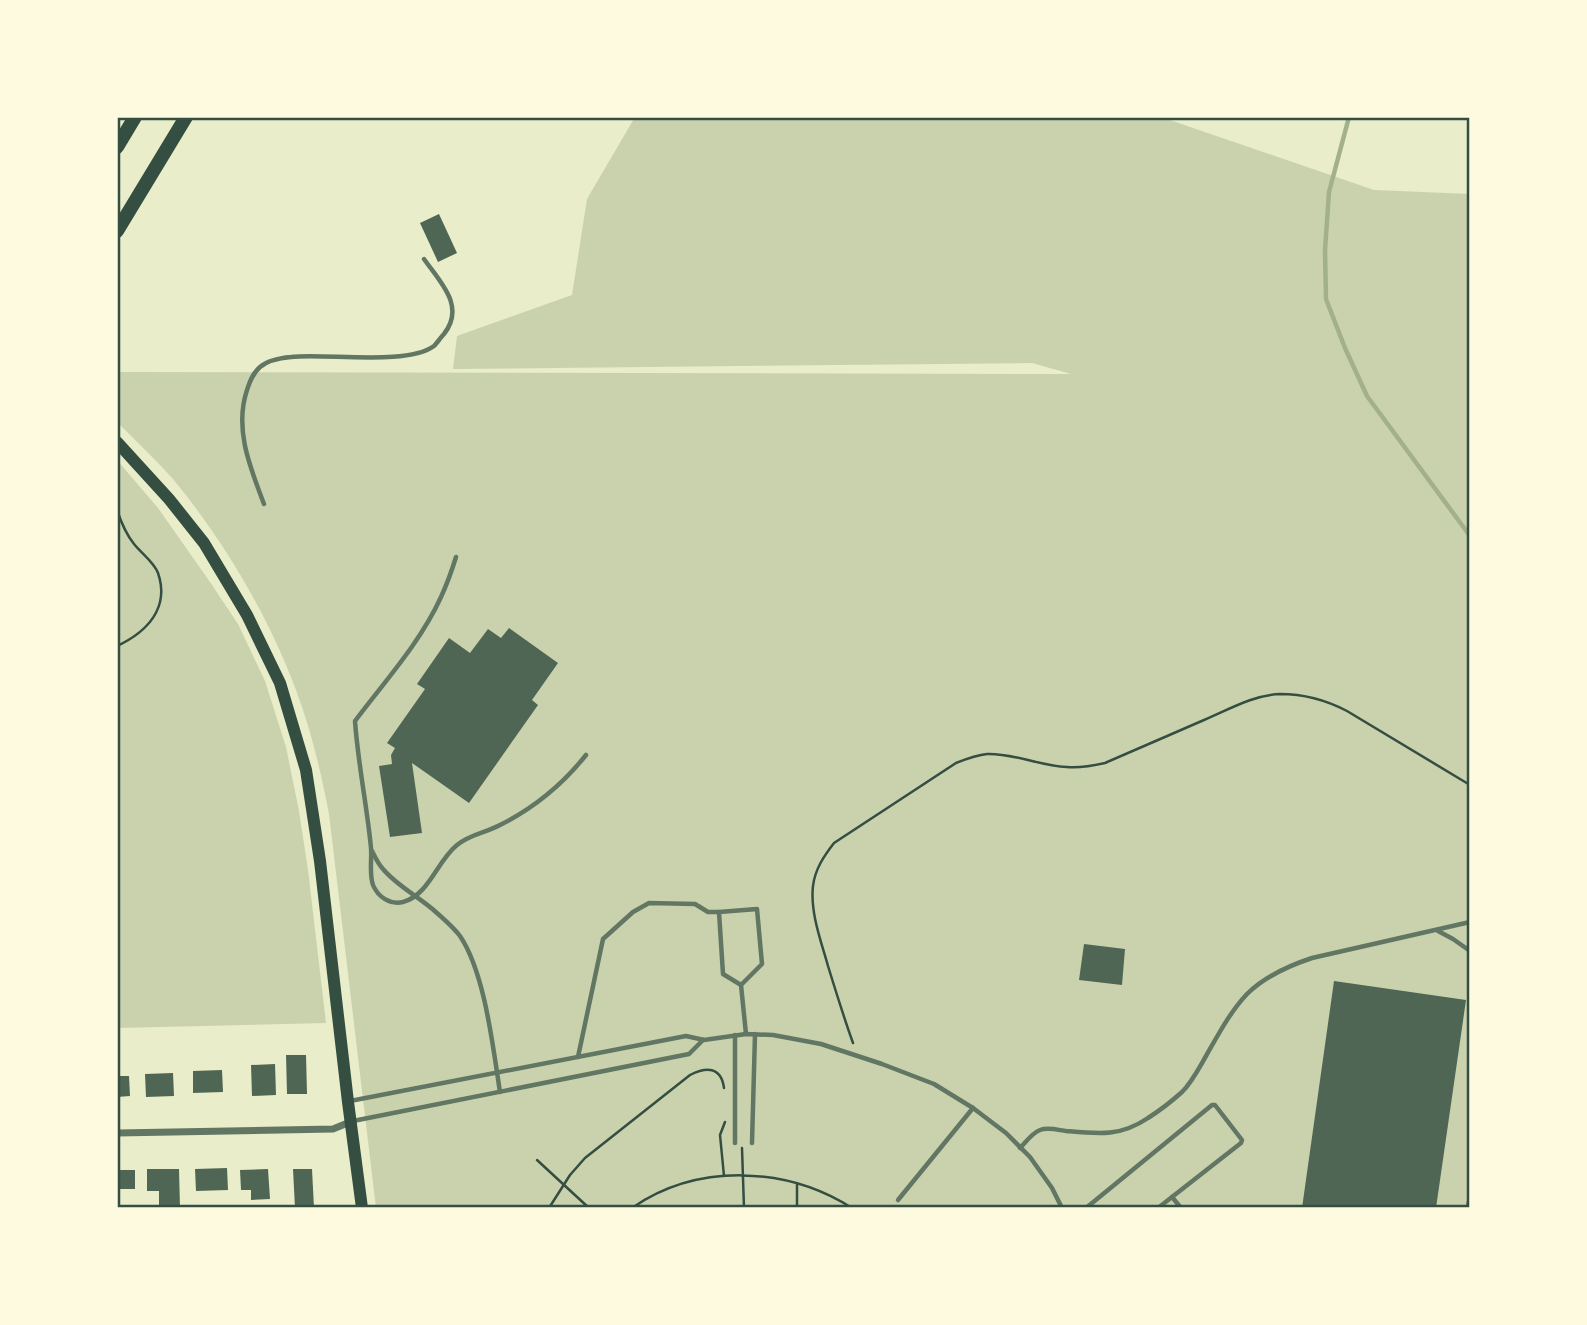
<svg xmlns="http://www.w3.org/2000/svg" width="1587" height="1325" font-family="Roboto,sans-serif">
	<rect width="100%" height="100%" fill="#e9edc9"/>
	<g fill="#cad2ad">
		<path d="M635,117H1161L1374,190L1470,194V1208H376L329,814C321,772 311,730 296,690C268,615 224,541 173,479C155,459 136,441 117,422V372L1071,374L1032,363L453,369L457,336L572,295L587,199Z"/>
		<path d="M117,460L158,508L210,582L238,624L265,681L286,747L299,811L308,870L326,1023L117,1028Z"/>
	</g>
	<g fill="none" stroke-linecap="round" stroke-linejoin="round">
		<path stroke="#a3b18a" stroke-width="4.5" d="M1349,117L1329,192L1325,250L1326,299L1345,348L1367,396L1470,536"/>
	</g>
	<g fill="#4f6655">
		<path d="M439,214L457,253L438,262L420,223Z"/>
		<path d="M509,628L558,663L532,700L538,705L469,803L412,763L422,833L390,837L379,766L392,764L391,755L395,748L387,743L425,689L417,684L449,638L470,653L488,629L501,638Z"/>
		<path d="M1084,944L1125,949L1122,985L1079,980Z"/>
		<path d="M1334,981L1466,1000L1436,1208H1302Z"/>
		<path d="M286,1055H306L307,1094H287Z"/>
		<path d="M275,1064L276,1095L252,1096L251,1065Z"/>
		<path d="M222,1070L223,1092L193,1093V1071Z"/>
		<path d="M173,1073L174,1096L146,1097L145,1074Z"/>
		<path d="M117,1076H129L130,1096L117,1097Z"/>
		<path d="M227,1168L228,1190L196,1191L195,1169Z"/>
		<path d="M147,1169H179L180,1208H159V1191H147Z"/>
		<path d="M268,1169L270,1199L251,1200V1190H241L240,1170Z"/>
		<path d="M293,1169H312L314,1208H295Z"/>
		<rect x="117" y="1170" width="18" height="19"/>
	</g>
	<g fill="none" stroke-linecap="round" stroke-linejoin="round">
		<g stroke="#344e41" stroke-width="2.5">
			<path d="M117,510C121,522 126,534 134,544C141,553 154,562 158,573C170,608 147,632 117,646"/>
			<path d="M853,1043C844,1018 836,992 828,966C821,941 810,912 813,886C815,869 824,856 834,843L956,763C966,759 976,755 987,754C1014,753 1040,766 1067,767C1080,768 1092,766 1105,763C1138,749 1171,734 1204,720C1228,710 1253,695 1280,694C1305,694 1326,700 1347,711L1470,785"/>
			<path d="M742,1148L744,1208"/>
			<path d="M537,1160L589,1208"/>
			<path d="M724,1176L720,1135L725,1122"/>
			<path d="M549,1208L570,1175L585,1158L690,1075C706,1067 721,1066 724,1088"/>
			<path d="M632,1208C697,1163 786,1166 852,1208"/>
			<path d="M797,1208V1185"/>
			<path d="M1467,1208L1470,1190"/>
		</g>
		<g stroke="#617663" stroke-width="4.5">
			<path d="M264,504C250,467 234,429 247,390C250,381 253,373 260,367C268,360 280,358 291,357C326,353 407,366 434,346C437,343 441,337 444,334C466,306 440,282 424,259"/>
			<path d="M456,557C452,570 447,584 441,597C420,643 385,681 355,721C358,764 367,806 371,848C372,860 369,874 373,885C378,897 390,905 403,902C429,895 437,861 457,845C470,834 485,833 500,825C534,808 563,784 586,755"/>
			<path d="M372,851C375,857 378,864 383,869C398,887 420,897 437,913C445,920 454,928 460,936C485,973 493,1048 500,1092"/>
			<path d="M1438,931L1453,939L1470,951"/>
			<path d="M741,985L762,964L757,909L719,912L723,974L741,985L746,1034"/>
			<path d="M735,1035V1143"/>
			<path d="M578,1057L603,939L633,912L649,903L695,904L708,912H719"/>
			<path d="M350,1101L686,1036L704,1040L746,1034L773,1035L821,1044L882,1064L934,1084L973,1108L1006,1133L1030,1157L1052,1188L1062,1208"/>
			<path d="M353,1121L689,1054L703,1040"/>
			<path d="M752,1143L755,1034"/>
			<path d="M1020,1148C1026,1142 1032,1133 1040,1130C1048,1127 1058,1130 1066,1131C1098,1134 1120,1137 1148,1118C1159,1111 1172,1101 1182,1092C1192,1082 1199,1068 1206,1056C1218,1035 1230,1012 1247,994C1265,976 1288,966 1312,958L1470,922"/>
			<path d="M898,1200L973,1108"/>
			<path d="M1086,1208L1212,1105H1215L1242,1140L1241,1143L1172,1197L1181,1208"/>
			<path d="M1158,1208L1172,1197"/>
		</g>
		<path stroke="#617663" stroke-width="7" d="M117,1133L333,1129L350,1122"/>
		<path stroke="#344e41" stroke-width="12" d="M117,442L169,499L204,543L247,615L280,683L306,770L320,861L348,1102L362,1208"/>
		<g stroke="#344e41" stroke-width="14">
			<path d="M117,147L135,117"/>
			<path d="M117,231L186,117"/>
		</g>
	</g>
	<rect width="1587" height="1325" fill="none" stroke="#fefae0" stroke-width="238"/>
	<rect x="119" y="119" width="1349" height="1087" fill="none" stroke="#344e41" stroke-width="2.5"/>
</svg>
